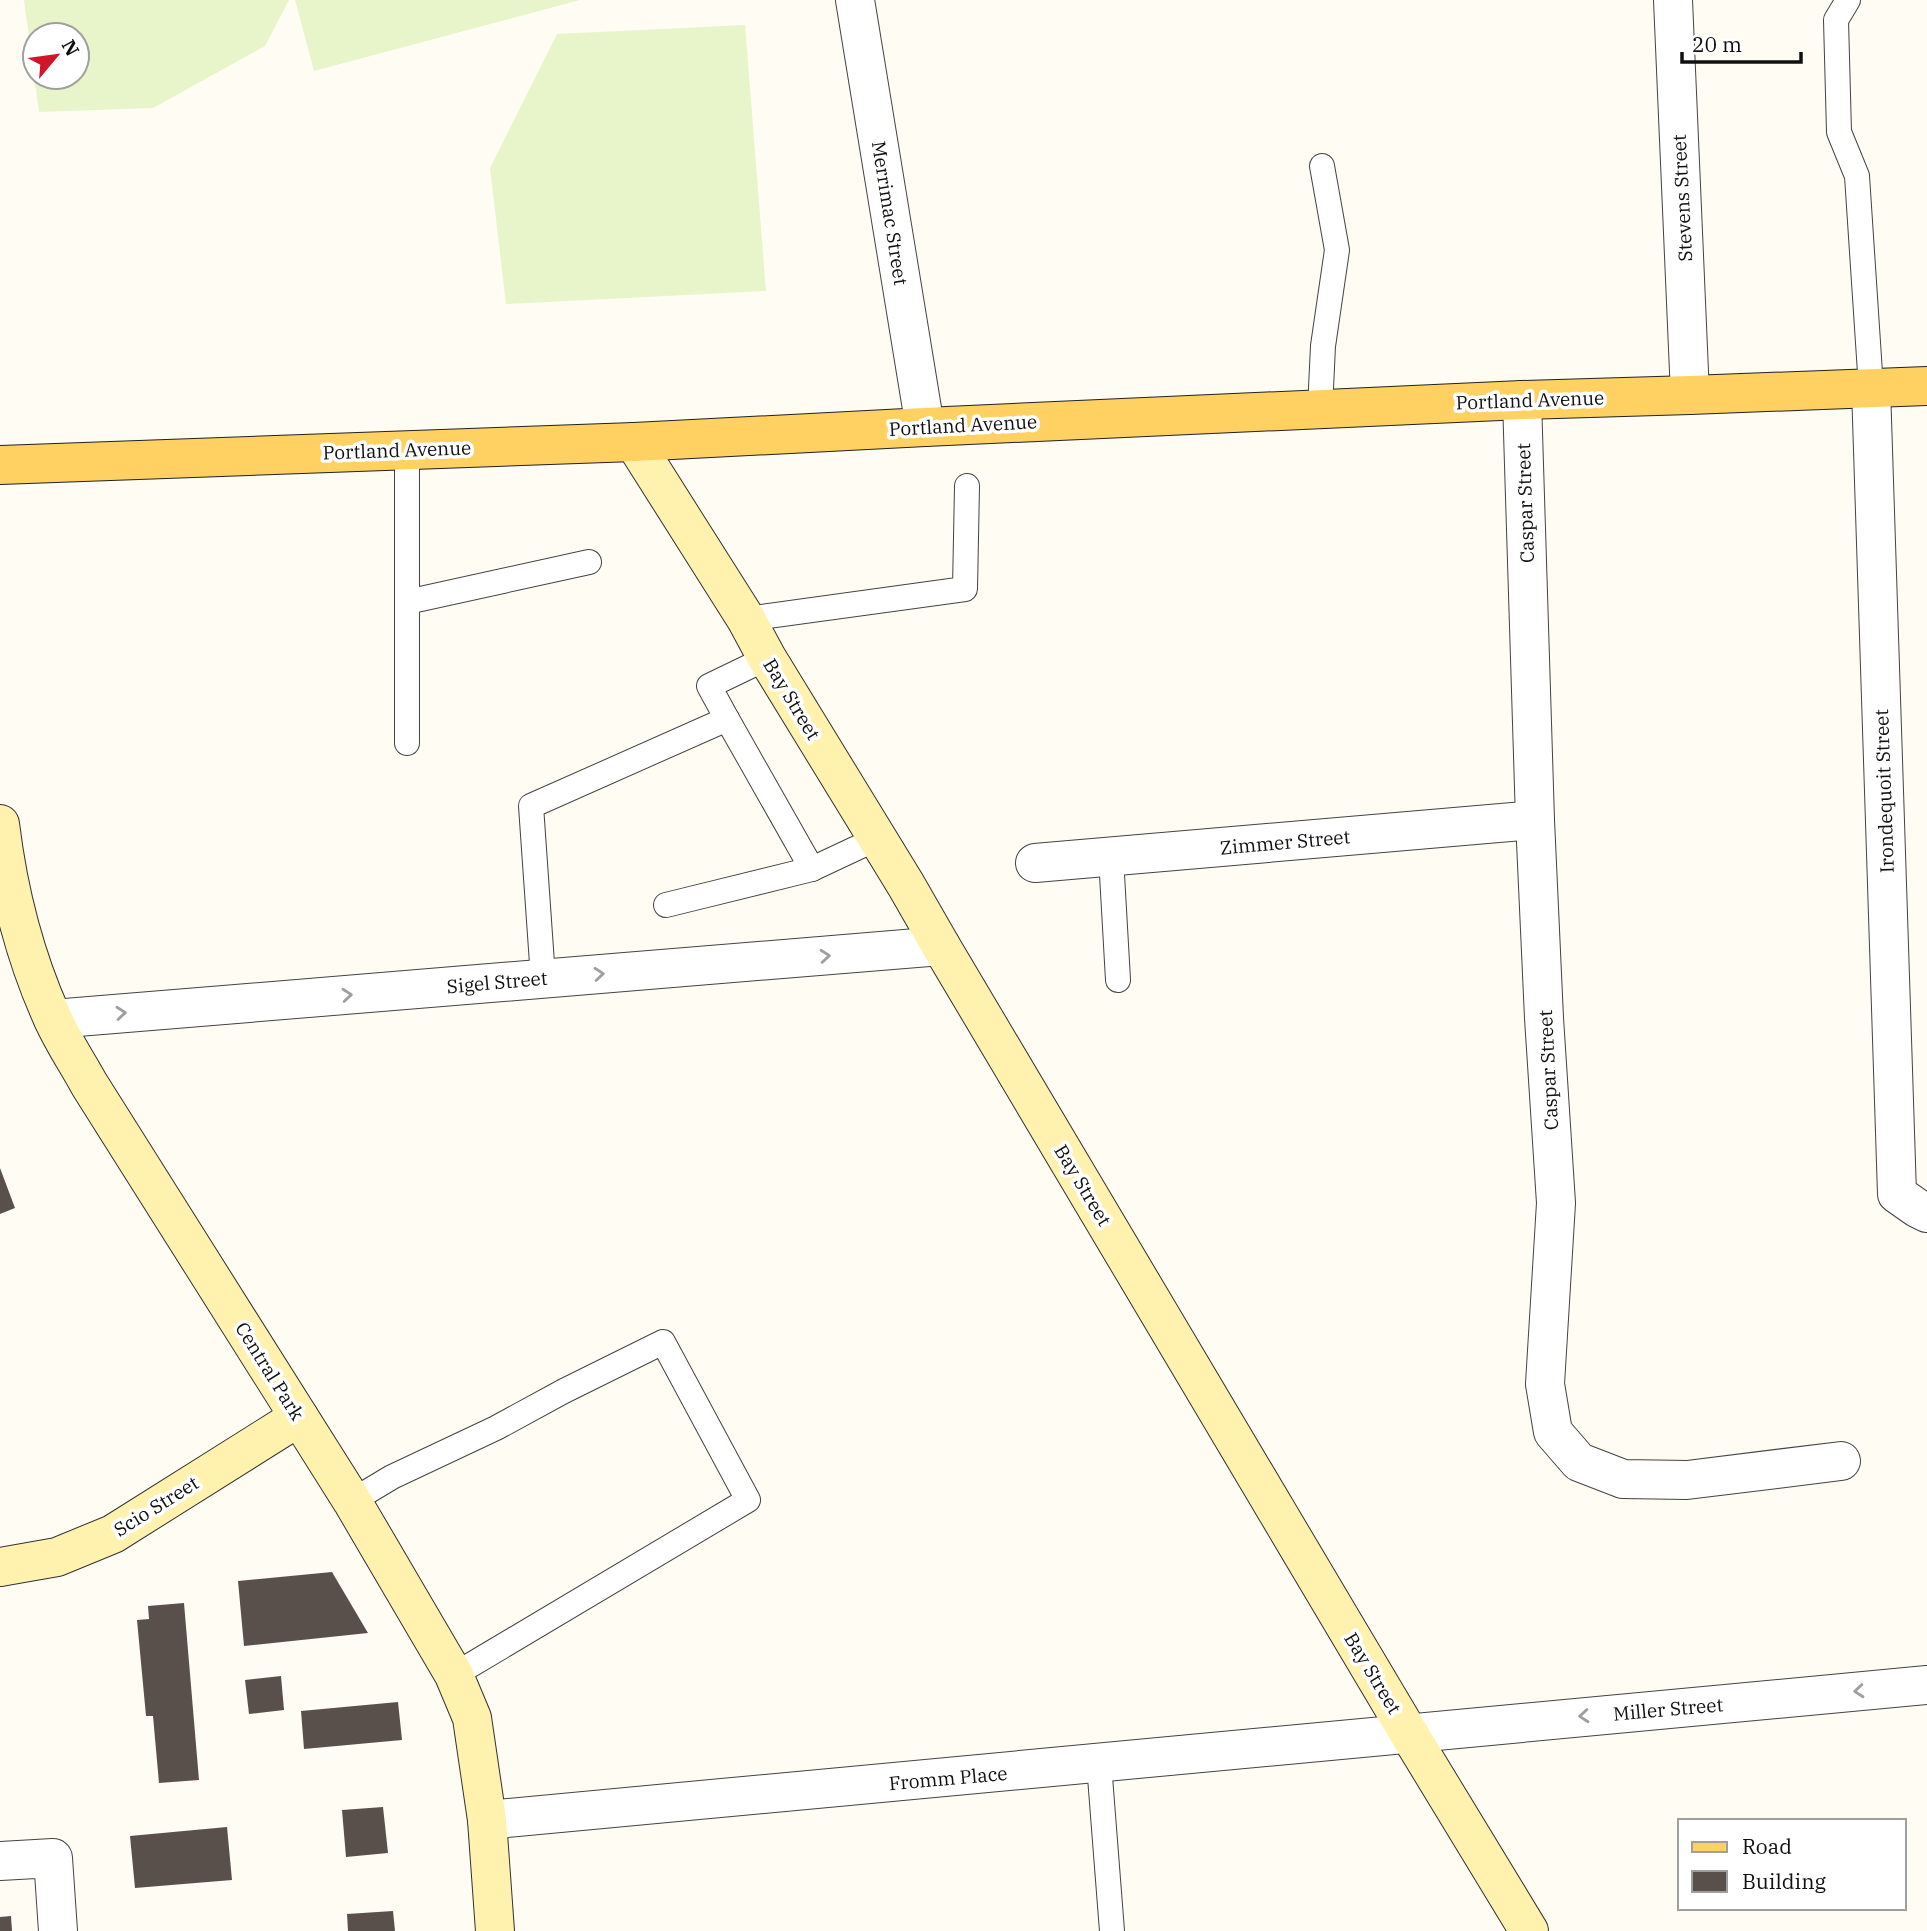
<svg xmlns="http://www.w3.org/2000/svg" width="1927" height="1931" font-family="'IBM Plex Serif',serif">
	<rect width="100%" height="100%" fill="#fffcf3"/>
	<g fill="#e8f5ca" fill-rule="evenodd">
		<path d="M24,0H289L265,46L153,108L39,112ZM77,35V77H35V35Z"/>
		<path d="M295,0H580L314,71Z"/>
		<path d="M745,25L766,291L506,304L490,168L557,34Z"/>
	</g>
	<g fill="#5a504b">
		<path d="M0,1168L15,1208L0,1214Z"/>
		<path d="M332,1572L368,1633L244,1646L238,1581Z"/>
		<path d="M184,1603L199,1780L159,1783L153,1716H146L137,1620L149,1619L148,1606Z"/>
		<path d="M281,1676L284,1710L249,1714L245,1680Z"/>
		<path d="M398,1702L402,1740L304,1749L301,1711Z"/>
		<path d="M383,1807L388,1853L346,1857L342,1810Z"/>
		<path d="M227,1827L232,1880L135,1888L130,1836Z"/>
		<path d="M393,1911L395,1931H348L347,1914Z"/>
		<path d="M11,1916L12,1931H0V1917Z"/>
	</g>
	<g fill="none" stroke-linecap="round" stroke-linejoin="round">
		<g stroke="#434343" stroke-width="26">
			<g id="lane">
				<path d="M1848,0L1836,20L1839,132L1857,176L1871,388"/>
				<path d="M1320,409L1323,346L1337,250L1322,166"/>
				<path d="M407,602L589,562"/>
				<path d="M746,619L965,589L967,486"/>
				<path d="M727,719L812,869L878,838"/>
				<path d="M407,743V450"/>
				<path d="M1111,857L1118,980"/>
				<path d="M666,905L812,869"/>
				<path d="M543,978L531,806L727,719L709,686L767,658"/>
				<path d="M352,1501L392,1477L496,1428L564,1391L663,1342L748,1500L454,1675"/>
				<path d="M1099,1764L1112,1931"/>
			</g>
		</g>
		<g stroke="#434343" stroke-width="40">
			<g id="street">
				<path d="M855,0L925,427"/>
				<path d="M1673,0L1690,395"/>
				<path d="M1871,388L1897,1194L1917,1208L1927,1213"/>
				<path d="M1522,400L1535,820L1544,1018L1556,1203L1545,1384L1553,1432L1579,1462L1623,1479L1687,1480L1841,1461"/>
				<path d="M1035,863L1535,820"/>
				<path d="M53,1019L941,946"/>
				<path d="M487,1820L1927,1685"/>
				<path d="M0,1861L53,1858L58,1931"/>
			</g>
		</g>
		<g stroke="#323232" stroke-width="40">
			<g id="secondary">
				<path d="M634,442L746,619L767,658L906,885L941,946L1408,1732L1529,1931"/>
				<path d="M0,824C8,890 25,957 52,1017C62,1040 77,1062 89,1084L352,1501L454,1675L472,1718L487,1820L495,1931"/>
				<path d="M0,1567L57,1557L113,1534L299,1417"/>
			</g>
		</g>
		<g stroke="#212121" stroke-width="40">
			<path id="primary" d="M0,465L634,442L925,427L1522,400L1690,395L1927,386"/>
		</g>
		<use href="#lane" stroke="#fff" stroke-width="24"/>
		<use href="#street" stroke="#fff" stroke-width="38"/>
		<use href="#secondary" stroke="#fff2ae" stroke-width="38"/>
		<use href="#primary" stroke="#ffd163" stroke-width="38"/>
	</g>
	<defs><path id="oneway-chevron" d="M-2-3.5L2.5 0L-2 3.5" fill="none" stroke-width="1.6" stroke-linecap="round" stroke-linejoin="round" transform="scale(1.75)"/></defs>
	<g stroke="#9f9f9f">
		<use href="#oneway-chevron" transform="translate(825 956) rotate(-5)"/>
		<use href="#oneway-chevron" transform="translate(599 974) rotate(-5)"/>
		<use href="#oneway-chevron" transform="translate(347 995) rotate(-5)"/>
		<use href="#oneway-chevron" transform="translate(121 1013) rotate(-5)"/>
		<use href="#oneway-chevron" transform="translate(1859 1691) rotate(175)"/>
		<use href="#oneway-chevron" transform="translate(1584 1716) rotate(175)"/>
	</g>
	<g text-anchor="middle" stroke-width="7" stroke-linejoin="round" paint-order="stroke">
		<g font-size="19" fill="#101010" stroke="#fff">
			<text transform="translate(1682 198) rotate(-93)" y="7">Stevens Street</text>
			<text transform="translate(890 213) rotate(81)" y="7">Merrimac Street</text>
			<text transform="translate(1530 400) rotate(-2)" y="7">Portland Avenue</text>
			<text transform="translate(963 425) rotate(-3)" y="7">Portland Avenue</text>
			<text transform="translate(397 450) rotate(-2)" y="7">Portland Avenue</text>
			<text transform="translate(1525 503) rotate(-92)" y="7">Caspar Street</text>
			<text transform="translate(792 699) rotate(59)" y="7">Bay Street</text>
			<text transform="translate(1884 791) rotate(-92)" y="7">Irondequoit Street</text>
			<text transform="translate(1285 842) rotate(-5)" y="7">Zimmer Street</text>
			<text transform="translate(497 982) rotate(-5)" y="7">Sigel Street</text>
			<text transform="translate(1548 1070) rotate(-93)" y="7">Caspar Street</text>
			<text transform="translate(1083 1185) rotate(59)" y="7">Bay Street</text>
			<text transform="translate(270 1371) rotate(58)" y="7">Central Park</text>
			<text transform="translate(156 1506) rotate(-32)" y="7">Scio Street</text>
			<text transform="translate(1373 1673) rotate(59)" y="7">Bay Street</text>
			<text transform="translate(1668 1709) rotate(-5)" y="7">Miller Street</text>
			<text transform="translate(948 1778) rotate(-5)" y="7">Fromm Place</text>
		</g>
	</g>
	<rect x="1678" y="1819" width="228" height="91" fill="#ffffff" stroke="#9f9f9f" stroke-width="2"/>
	<rect x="1692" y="1842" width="35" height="10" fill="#ffd163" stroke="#9f9f9f" stroke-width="2"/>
	<text x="1742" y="1854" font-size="21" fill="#101010">Road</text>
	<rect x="1692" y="1871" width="35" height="21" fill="#5a504b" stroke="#9f9f9f" stroke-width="2"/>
	<text x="1742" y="1889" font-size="21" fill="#101010">Building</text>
	<g transform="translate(56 56) rotate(61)"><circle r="33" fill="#ffffff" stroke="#9f9f9f" stroke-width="2"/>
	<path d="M0-5L12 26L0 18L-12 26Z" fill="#d0172a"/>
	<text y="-10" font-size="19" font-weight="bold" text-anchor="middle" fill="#101010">N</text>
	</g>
	<path d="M1682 52v10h119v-10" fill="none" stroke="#101010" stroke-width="3.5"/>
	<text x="1692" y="52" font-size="21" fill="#101010" stroke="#ffffff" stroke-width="5" paint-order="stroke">20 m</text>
</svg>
